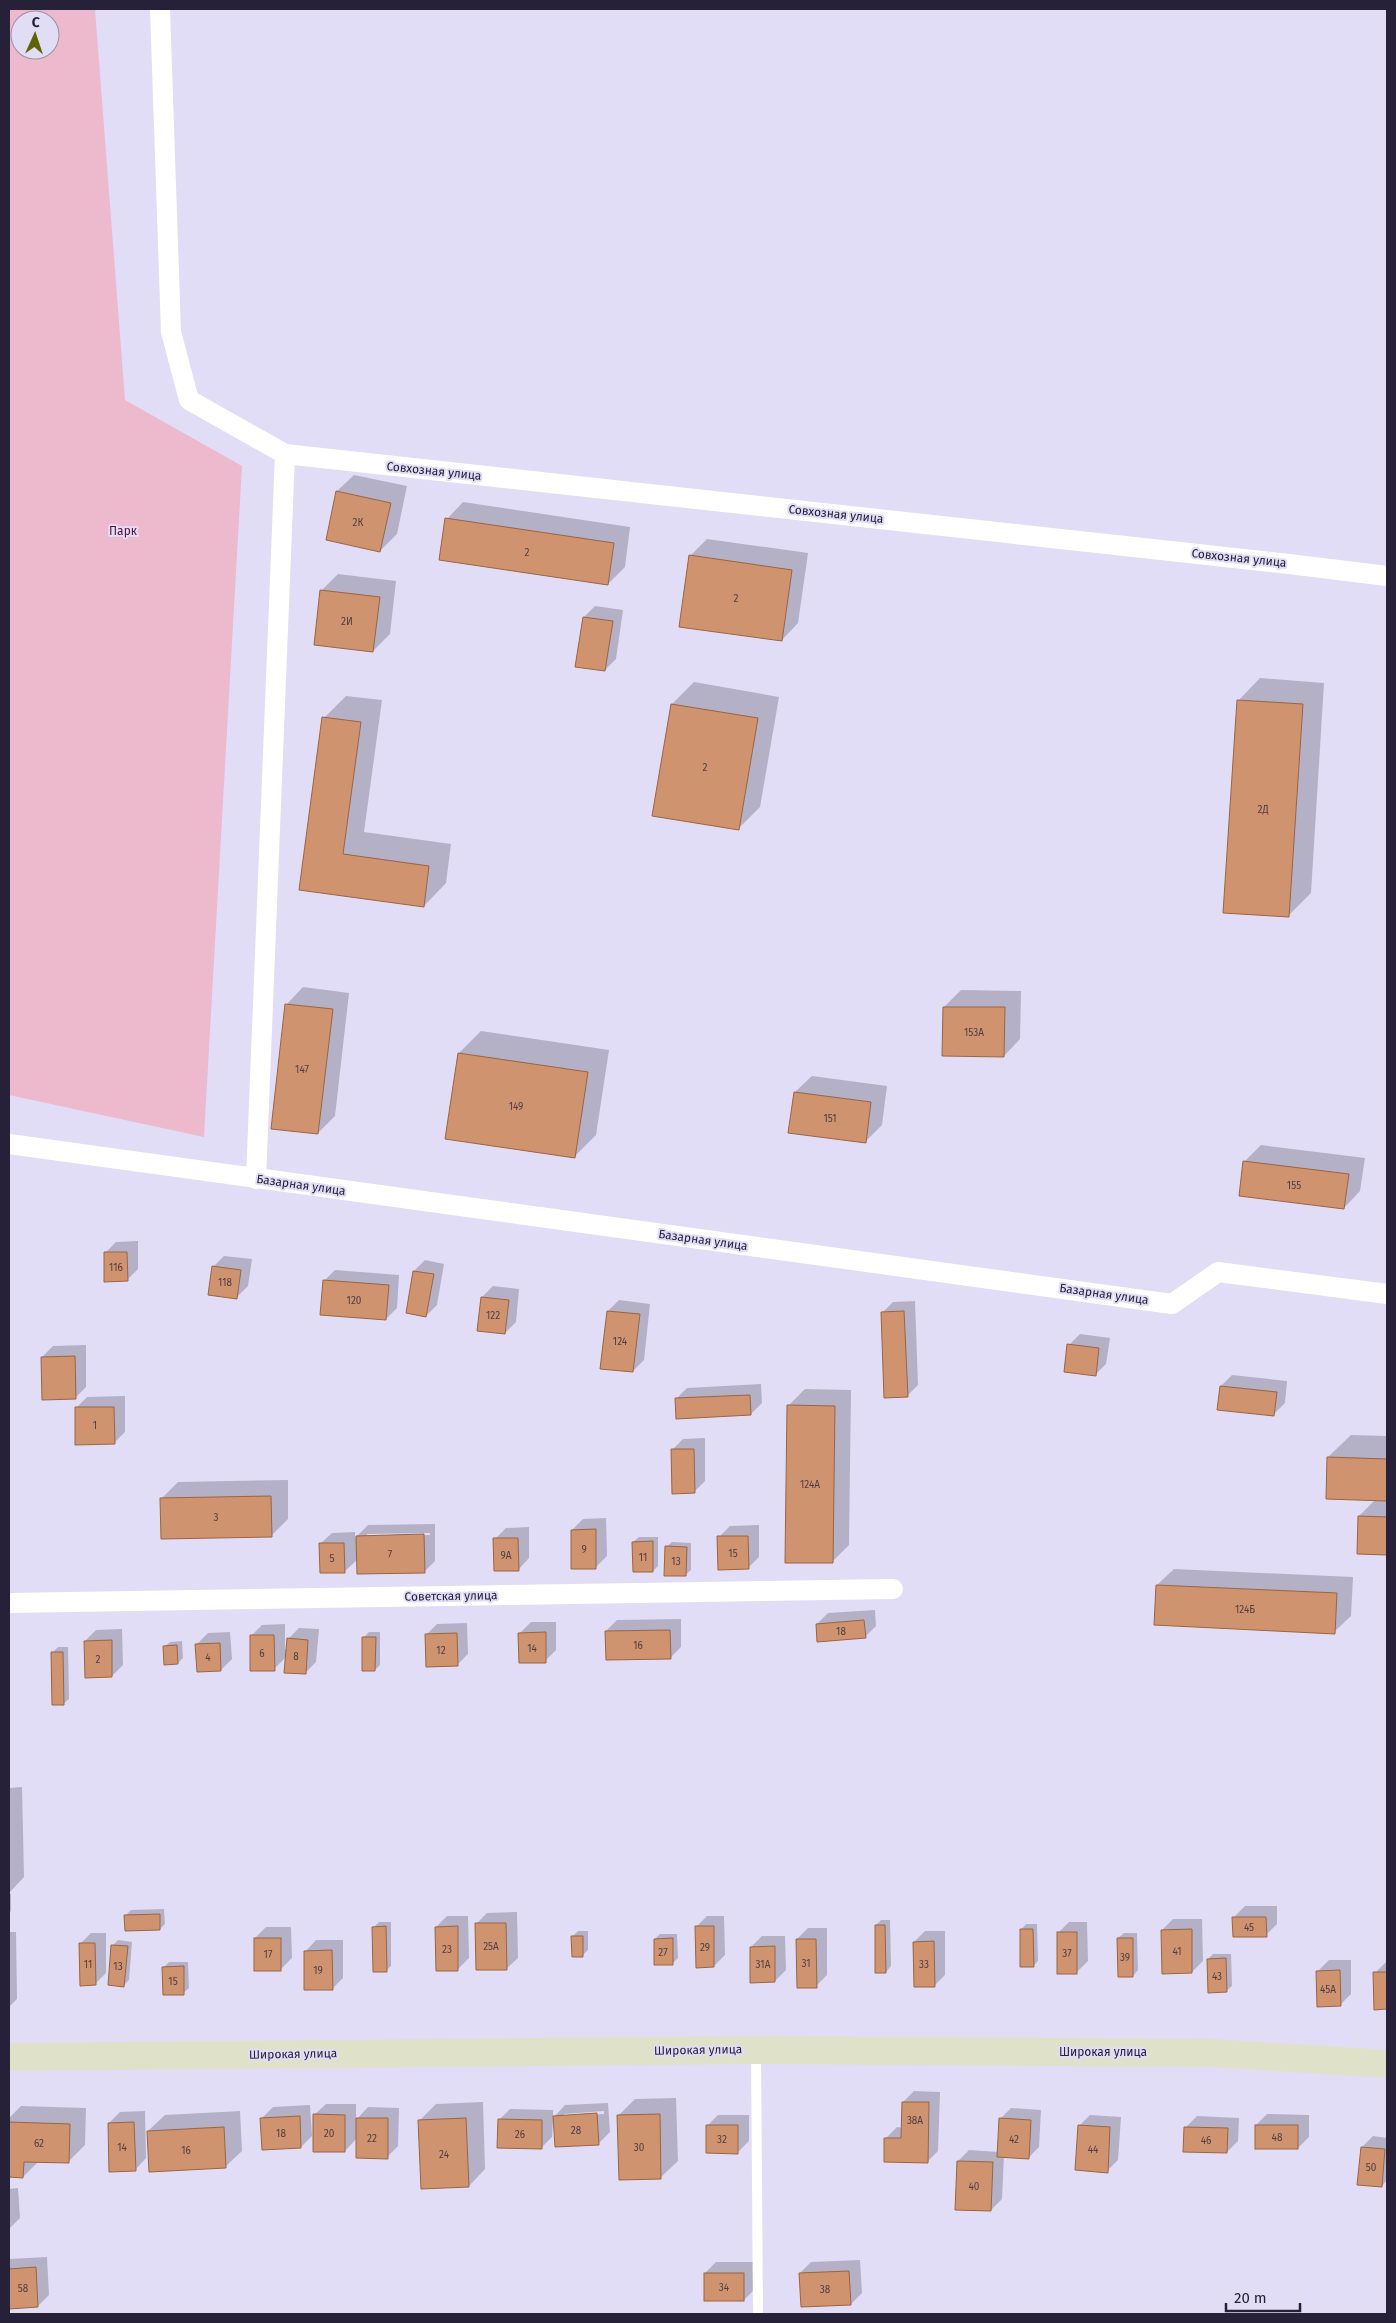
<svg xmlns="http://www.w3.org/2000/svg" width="1396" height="2323" font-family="'Fira Sans',sans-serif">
	<rect width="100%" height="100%" fill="#e1ddf7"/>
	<path fill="#edb9cd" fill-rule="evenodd" d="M9,9H95L125,400L242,466L204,1137L9,1095ZM20,20H50V50H20Z"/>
	<g fill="#0003" fill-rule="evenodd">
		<path d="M354,475L407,486L397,534L380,551L327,540L337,491Z"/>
		<path d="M463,502L630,527L625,567L608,584L447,519Z"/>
		<path d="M707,539L808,553L798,623L782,640L690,556Z"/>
		<path d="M338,574L396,581L390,634L373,651L321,591Z"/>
		<path d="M595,606L623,610L616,659L605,670L584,617Z"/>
		<path d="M1260,678L1324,683L1311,893L1289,915L1238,701Z"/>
		<path d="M694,682L779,697L760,807L738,829L672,704Z"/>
		<path d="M346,696L382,700L364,832L451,844L446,883L424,906L301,889L324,718Z"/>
		<path d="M303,987L349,993L335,1116L318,1133L287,1004Z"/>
		<path d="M961,990L1021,991L1020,1039L1004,1056L944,1007Z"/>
		<path d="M481,1031L609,1050L596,1135L574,1157L459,1053Z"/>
		<path d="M812,1076L887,1086L882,1125L865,1142L795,1092Z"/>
		<path d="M1261,1145L1365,1158L1360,1191L1344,1208L1244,1162Z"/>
		<path d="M138,1241V1269L127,1280L105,1253L116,1242Z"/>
		<path d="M224,1256L252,1259L248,1286L237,1297L213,1267Z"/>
		<path d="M425,1260L444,1264L437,1305L426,1316L414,1271Z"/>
		<path d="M335,1270L399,1275L397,1308L386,1319L324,1281Z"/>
		<path d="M493,1286L519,1289L516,1322L505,1333L482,1297Z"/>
		<path d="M619,1300L650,1304L644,1360L633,1371L608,1311Z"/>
		<path d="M915,1301L918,1385L907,1396L882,1313L893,1302Z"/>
		<path d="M1080,1334L1110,1338L1106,1364L1095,1375L1069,1345Z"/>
		<path d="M86,1345V1387L75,1398L42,1357L53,1346Z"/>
		<path d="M1232,1375L1287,1381L1285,1403L1274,1414L1221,1386Z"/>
		<path d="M761,1384L762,1403L751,1414L676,1399L687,1388Z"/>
		<path d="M805,1389L851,1390L849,1545L832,1562L788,1406Z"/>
		<path d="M125,1396V1432L114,1443L76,1408L87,1397Z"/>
		<path d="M1351,1435L1387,1436V1553L1358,1552L1359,1516L1376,1499L1328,1457Z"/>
		<path d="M705,1438V1481L694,1492L672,1450L683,1439Z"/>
		<path d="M288,1480V1519L272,1535L161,1499L178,1482Z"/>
		<path d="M606,1518L607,1556L596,1567L572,1530L583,1519Z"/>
		<path d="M435,1524V1561L424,1572L358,1559L344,1572L320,1544L332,1533L355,1532V1538L368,1525ZM430,1533V1535L367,1537V1534Z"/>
		<path d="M759,1525V1557L748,1568L719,1537L730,1526Z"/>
		<path d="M529,1527V1558L518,1570L495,1539L506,1528Z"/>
		<path d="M639,1537H658V1566L653,1571L633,1542Z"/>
		<path d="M672,1542L691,1543V1570L685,1575L666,1547Z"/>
		<path d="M1174,1569L1353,1577L1351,1616L1334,1632L1157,1585Z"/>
		<path d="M875,1610L876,1626L865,1637L817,1624L828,1613Z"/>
		<path d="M681,1619V1647L670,1658L606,1631L617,1620Z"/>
		<path d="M531,1622H556V1650L545,1661L520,1633Z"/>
		<path d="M467,1623L468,1654L457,1665L426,1635L437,1624Z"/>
		<path d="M285,1624V1649H287L288,1639L299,1628L319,1629L316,1662L305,1673L286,1657L274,1669L251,1636L262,1625Z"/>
		<path d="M122,1629L123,1665L112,1676L85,1641L96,1630Z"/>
		<path d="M230,1632L232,1659L221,1670L197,1644L208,1633Z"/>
		<path d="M369,1632H380V1665L375,1670L363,1638Z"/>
		<path d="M182,1641L183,1658L178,1663L164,1647L170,1642Z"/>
		<path d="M58,1647H68L69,1699L63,1704L53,1652Z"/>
		<path d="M22,1787L24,1877L9,1893V1788Z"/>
		<path d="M9,1894H11V1911L9,1913Z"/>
		<path d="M1245,1906H1277V1924L1266,1935L1234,1917Z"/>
		<path d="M164,1909L165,1924L160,1929L126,1915L131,1910Z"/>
		<path d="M517,1912L518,1958L506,1969L476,1924L487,1913Z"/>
		<path d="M447,1916H468L469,1958L458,1969L436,1927Z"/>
		<path d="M707,1916H724L725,1955L714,1966L696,1927Z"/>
		<path d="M1173,1919H1202L1203,1961L1192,1972L1162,1930Z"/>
		<path d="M881,1920H890L891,1966L886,1972L876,1925Z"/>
		<path d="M379,1922H391V1966L386,1971L374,1927Z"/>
		<path d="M1069,1922H1087L1088,1961L1077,1972L1058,1933Z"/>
		<path d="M1026,1924H1037L1038,1961L1033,1966L1021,1930Z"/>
		<path d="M266,1927H291L292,1958L281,1969L255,1938Z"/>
		<path d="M808,1928H827V1975L816,1986L797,1939Z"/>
		<path d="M578,1931H588V1950L583,1955L573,1936Z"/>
		<path d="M925,1931H945V1975L934,1986L914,1942Z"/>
		<path d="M9,1932H16L17,1999L9,2007Z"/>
		<path d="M91,1933H106V1973L95,1984L80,1944Z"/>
		<path d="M1124,1933H1137L1138,1970L1133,1976L1118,1938Z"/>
		<path d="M660,1934H677L678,1958L673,1963L655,1939Z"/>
		<path d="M762,1936H785L786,1970L775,1981L751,1947Z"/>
		<path d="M118,1940L132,1942L129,1980L124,1985L112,1946Z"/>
		<path d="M316,1940H343V1978L332,1989L305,1952Z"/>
		<path d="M1213,1954H1231L1232,1986L1226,1991L1208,1959Z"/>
		<path d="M1329,1960H1351V1994L1340,2005L1318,1971Z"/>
		<path d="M169,1962H188L189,1988L183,1993L164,1967Z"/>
		<path d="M1386,1962L1387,2008H1375V1973Z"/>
		<path d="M914,2091L940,2092L938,2151L927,2162L886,2138L897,2127L903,2128V2102Z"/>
		<path d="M676,2098L678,2161L661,2177L618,2116L635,2099Z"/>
		<path d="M483,2102L485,2169L469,2186L420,2120L436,2104Z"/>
		<path d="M608,2103L610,2132L599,2143L553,2120L552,2137L541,2148L499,2120L510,2109L553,2110V2118L565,2105ZM604,2111V2114L564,2116V2114Z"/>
		<path d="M326,2104H356V2120L368,2107L399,2108L398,2146L387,2157L357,2138L345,2151L314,2115Z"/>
		<path d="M310,2105L312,2136L301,2147L262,2118L273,2107Z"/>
		<path d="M21,2106L86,2108L85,2145L68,2162L39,2161L23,2177L9,2176V2118Z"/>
		<path d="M1011,2108L1041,2110L1039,2147L1028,2158L1004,2156L1002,2199L991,2210L958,2161L969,2150L998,2152L1000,2119Z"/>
		<path d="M145,2111L146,2158L135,2170L109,2123L120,2112Z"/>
		<path d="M240,2111L242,2151L225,2167L148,2131L165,2115Z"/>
		<path d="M1267,2114L1309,2115V2137L1298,2148L1256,2125Z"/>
		<path d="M718,2115H749V2141L738,2152L707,2126Z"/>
		<path d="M1090,2115L1121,2117L1118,2160L1107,2171L1079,2126Z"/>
		<path d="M1197,2116L1239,2118L1238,2141L1227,2152L1186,2127Z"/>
		<path d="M1373,2136L1387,2138V2180L1382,2186L1362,2147Z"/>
		<path d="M18,2188L20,2218L9,2229V2189Z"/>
		<path d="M47,2257L49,2295L38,2306L9,2308V2259Z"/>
		<path d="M860,2260L862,2293L851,2304L800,2273L811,2262Z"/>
		<path d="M716,2262H755V2289L744,2300L705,2273Z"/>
	</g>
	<g fill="#cf946f" stroke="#9b6440">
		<path d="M336,491L391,503L380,552L326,540Z"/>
		<path d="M445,518L614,543L608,585L439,560Z"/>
		<path d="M689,555L792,570L782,641L679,627Z"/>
		<path d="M320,590L380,597L373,652L314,645Z"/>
		<path d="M583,617L613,621L605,671L575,667Z"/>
		<path d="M1237,700L1303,704L1289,917L1223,913Z"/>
		<path d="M671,704L758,718L739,830L652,816Z"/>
		<path d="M322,717L361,722L343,854L429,866L424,907L299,890Z"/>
		<path d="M285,1004L333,1009L318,1134L271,1129Z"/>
		<path d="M943,1007H1005L1004,1057L942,1056Z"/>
		<path d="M458,1053L588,1072L575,1158L445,1139Z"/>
		<path d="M794,1092L871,1102L866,1143L788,1133Z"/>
		<path d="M1243,1161L1349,1174L1344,1209L1239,1196Z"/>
		<path d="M104,1252H127L128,1281L104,1282Z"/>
		<path d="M212,1266L241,1270L237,1299L208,1295Z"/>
		<path d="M413,1271L434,1274L426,1317L406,1313Z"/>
		<path d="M323,1280L389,1285L386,1320L320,1315Z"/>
		<path d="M481,1297L509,1300L505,1334L477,1331Z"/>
		<path d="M607,1311L640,1314L633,1372L600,1369Z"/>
		<path d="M904,1311L908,1397L884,1398L881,1312Z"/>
		<path d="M1067,1344L1099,1348L1096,1376L1064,1372Z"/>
		<path d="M75,1356L76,1399L42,1400L41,1357Z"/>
		<path d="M1220,1386L1277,1392L1274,1416L1217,1410Z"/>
		<path d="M750,1395L751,1415L676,1419L675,1398Z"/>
		<path d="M787,1405L835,1406L833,1563H785Z"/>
		<path d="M75,1407H114L115,1444L75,1445Z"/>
		<path d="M671,1449H694L695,1493L672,1494Z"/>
		<path d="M1327,1457L1387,1459V1501L1326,1499Z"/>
		<path d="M271,1496L272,1537L161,1539L160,1498Z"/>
		<path d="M1358,1516L1387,1517V1555L1357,1554Z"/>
		<path d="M596,1529V1569H571V1530Z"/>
		<path d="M424,1534L425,1573L357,1574L356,1536Z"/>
		<path d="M717,1536H748L749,1569L718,1570Z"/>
		<path d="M493,1538H518L519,1571H494Z"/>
		<path d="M653,1541V1572H633L632,1542Z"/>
		<path d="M319,1543H344L345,1573H320Z"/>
		<path d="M665,1546L687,1547L686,1576H664Z"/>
		<path d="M1156,1585L1337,1593L1335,1634L1154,1625Z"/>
		<path d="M864,1620L866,1638L817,1642L816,1624Z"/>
		<path d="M670,1630L671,1659L606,1660L605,1631Z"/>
		<path d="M546,1632V1663H519L518,1633Z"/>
		<path d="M457,1633L458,1666L426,1667L425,1634Z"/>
		<path d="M250,1635H274L275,1671H250Z"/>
		<path d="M362,1637H376L375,1671H362Z"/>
		<path d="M287,1638L308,1640L306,1674L284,1673Z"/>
		<path d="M112,1640V1677L85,1678L84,1641Z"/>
		<path d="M220,1643L221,1671L197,1672L195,1644Z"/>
		<path d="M177,1645L178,1664L164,1665L163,1646Z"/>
		<path d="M51,1652H63L64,1705H52Z"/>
		<path d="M160,1914V1930L125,1931L124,1915Z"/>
		<path d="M1232,1917H1266L1267,1937H1233Z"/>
		<path d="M475,1923H506L507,1970H476Z"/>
		<path d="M875,1925H885L886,1973H875Z"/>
		<path d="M386,1926L387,1972H373L372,1927Z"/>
		<path d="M458,1926V1971H436L435,1927Z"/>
		<path d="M695,1926H714V1967L696,1968Z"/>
		<path d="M1020,1929H1033L1034,1967H1020Z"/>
		<path d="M1192,1929V1973L1162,1974L1161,1930Z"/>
		<rect x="1057" y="1932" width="20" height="42"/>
		<path d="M571,1936H583V1957H572Z"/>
		<rect x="254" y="1938" width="27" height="33"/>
		<path d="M673,1938V1965H654V1939Z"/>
		<path d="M1117,1938H1133V1977H1118Z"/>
		<path d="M796,1939H816L817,1988H797Z"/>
		<path d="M934,1941L935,1987H914L913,1942Z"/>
		<path d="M79,1943H95L96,1985L80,1986Z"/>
		<path d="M111,1945L128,1946L124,1987L108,1985Z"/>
		<path d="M775,1946V1982L750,1983V1947Z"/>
		<path d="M332,1950L333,1990H304V1951Z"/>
		<path d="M1226,1958L1227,1992L1208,1993L1207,1959Z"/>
		<path d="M184,1966V1995H163L162,1967Z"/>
		<path d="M1340,1970L1341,2006L1317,2007L1316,1971Z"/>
		<path d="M1373,1972H1387V2009L1374,2010Z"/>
		<path d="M902,2102H929L928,2163L884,2162V2138H901Z"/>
		<path d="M597,2113L599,2145L555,2147L553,2116Z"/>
		<path d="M313,2114L345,2115V2152H313Z"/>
		<path d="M660,2114L661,2179L619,2180L617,2115Z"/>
		<path d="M300,2116L301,2148L262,2150L260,2118Z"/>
		<path d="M356,2118H388V2159L356,2158Z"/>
		<path d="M466,2118L469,2187L421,2189L418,2120Z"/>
		<path d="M999,2118L1031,2120L1029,2159L997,2157Z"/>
		<path d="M498,2119L542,2120V2149L497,2148Z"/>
		<path d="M9,2122L70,2124L69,2163L24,2162L23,2178L9,2177Z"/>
		<path d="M134,2122L136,2171L109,2172L108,2123Z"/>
		<path d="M706,2125H738V2154L706,2153Z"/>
		<path d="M1078,2125L1110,2127L1108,2173L1075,2170Z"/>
		<rect x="1255" y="2125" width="43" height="24"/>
		<path d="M224,2127L226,2168L149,2172L147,2131Z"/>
		<path d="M1184,2127L1228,2128L1227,2153L1183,2152Z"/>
		<path d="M1361,2147L1385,2149L1382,2187L1357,2185Z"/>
		<path d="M957,2161L993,2162L991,2211L955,2210Z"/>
		<path d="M36,2267L38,2307L9,2309V2269Z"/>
		<path d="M849,2271L851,2305L801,2307L799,2273Z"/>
		<rect x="704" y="2273" width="40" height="28"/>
	</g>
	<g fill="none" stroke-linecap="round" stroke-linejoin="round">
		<path stroke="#fff" stroke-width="10" d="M756,2050L758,2314"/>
		<g stroke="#fff" stroke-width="20">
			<path d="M160,9L171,332L189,400L285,454L256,1179"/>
			<path d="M285,454L1289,564L1387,576"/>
			<path d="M9,1144L1172,1304L1218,1272L1387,1294"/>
			<path d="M9,1603L893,1589"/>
		</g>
		<path stroke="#dfe1c9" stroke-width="28" d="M9,2057L756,2050L1213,2053L1387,2064"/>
	</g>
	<g text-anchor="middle" stroke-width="4" stroke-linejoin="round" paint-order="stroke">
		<g font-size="10" fill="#503e46">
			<text x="358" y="526">2К</text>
			<text x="527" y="556">2</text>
			<text x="736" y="602">2</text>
			<text x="347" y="625">2И</text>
			<text x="705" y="771">2</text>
			<text x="1263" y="813">2Д</text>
			<text x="974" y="1036">153А</text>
			<text x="302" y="1073">147</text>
			<text x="516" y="1110">149</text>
			<text x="830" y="1122">151</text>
			<text x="1294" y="1189">155</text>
			<text x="116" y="1271">116</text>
			<text x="225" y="1286">118</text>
			<text x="354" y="1304">120</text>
			<text x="493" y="1319">122</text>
			<text x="620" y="1345">124</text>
			<text x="95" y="1429">1</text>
			<text x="810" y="1488">124А</text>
			<text x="216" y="1521">3</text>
			<text x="584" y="1553">9</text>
			<text x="733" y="1557">15</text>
			<text x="390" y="1558">7</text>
			<text x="506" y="1559">9А</text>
			<text x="643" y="1561">11</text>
			<text x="332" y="1562">5</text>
			<text x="676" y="1565">13</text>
			<text x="1245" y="1613">124Б</text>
			<text x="841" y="1635">18</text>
			<text x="638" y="1649">16</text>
			<text x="532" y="1652">14</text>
			<text x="441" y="1654">12</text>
			<text x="262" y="1657">6</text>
			<text x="296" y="1660">8</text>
			<text x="208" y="1661">4</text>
			<text x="98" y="1663">2</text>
			<text x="1249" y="1931">45</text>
			<text x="491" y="1950">25А</text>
			<text x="705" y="1951">29</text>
			<text x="447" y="1953">23</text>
			<text x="1177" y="1955">41</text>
			<text x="663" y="1956">27</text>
			<text x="1067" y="1957">37</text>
			<text x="268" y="1958">17</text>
			<text x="1125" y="1961">39</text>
			<text x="806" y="1967">31</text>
			<text x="88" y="1968">11</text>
			<text x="763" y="1968">31А</text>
			<text x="924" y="1968">33</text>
			<text x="118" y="1970">13</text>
			<text x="318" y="1974">19</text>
			<text x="1217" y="1980">43</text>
			<text x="173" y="1985">15</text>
			<text x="1328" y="1993">45А</text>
			<text x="915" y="2124">38А</text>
			<text x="576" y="2134">28</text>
			<text x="281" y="2137">18</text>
			<text x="329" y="2137">20</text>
			<text x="520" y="2138">26</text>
			<text x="1277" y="2141">48</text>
			<text x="372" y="2142">22</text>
			<text x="722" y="2143">32</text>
			<text x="1014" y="2143">42</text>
			<text x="1206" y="2144">46</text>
			<text x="39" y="2147">62</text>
			<text x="122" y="2151">14</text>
			<text x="639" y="2151">30</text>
			<text x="1093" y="2153">44</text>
			<text x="186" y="2154">16</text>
			<text x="444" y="2158">24</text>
			<text x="1371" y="2171">50</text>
			<text x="974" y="2190">40</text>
			<text x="724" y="2291">34</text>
			<text x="23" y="2292">58</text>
			<text x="825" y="2293">38</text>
		</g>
		<g font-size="12" fill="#262138" stroke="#e1ddf7">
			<text transform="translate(434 471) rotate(6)" y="4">Совхозная улица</text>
			<text transform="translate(836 514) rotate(6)" y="4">Совхозная улица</text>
			<text transform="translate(1239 558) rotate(6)" y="4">Совхозная улица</text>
			<text transform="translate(301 1185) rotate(8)" y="4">Базарная улица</text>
			<text transform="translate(703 1240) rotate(8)" y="4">Базарная улица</text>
			<text transform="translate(1104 1294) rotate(8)" y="4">Базарная улица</text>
			<text transform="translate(451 1596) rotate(-1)" y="4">Советская улица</text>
			<text transform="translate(698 2050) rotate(-1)" y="4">Широкая улица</text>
			<text x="1103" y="2056">Широкая улица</text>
			<text transform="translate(293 2054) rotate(-1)" y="4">Широкая улица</text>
		</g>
		<g font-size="12" fill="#580f36" stroke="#e1ddf7">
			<text x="123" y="535">Парк</text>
		</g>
	</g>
	<rect width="1396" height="2323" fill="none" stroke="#262138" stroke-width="20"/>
	<g transform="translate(35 35) rotate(3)"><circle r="24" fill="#e1ddf7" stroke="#9692ab"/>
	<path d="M0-4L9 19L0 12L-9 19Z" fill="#5e6400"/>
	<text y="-8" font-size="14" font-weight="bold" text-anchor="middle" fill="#262138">С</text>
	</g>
	<path d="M1226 2303v8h74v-8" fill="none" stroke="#262138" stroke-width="2.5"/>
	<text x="1234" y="2303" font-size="15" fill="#262138" stroke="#e1ddf7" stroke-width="4" paint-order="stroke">20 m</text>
</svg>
